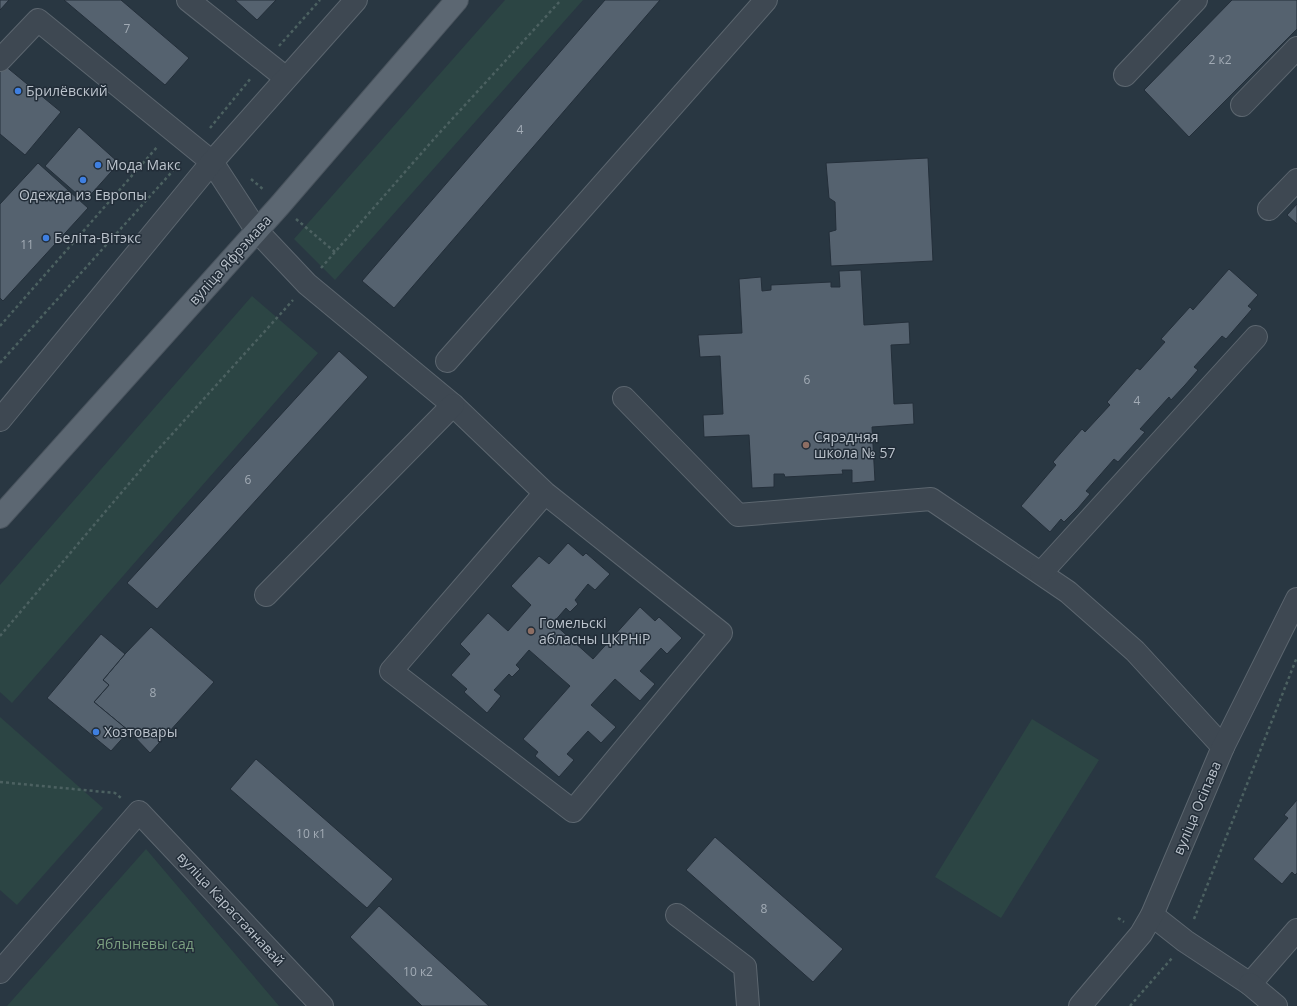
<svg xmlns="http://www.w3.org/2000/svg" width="1297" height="1006" font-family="'Open Sans',sans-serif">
	<rect width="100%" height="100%" fill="#293742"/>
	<g fill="#2c4544">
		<path d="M505,0H583L335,280L294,239Z"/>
		<path d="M252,296L318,353L12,703L0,692V585Z"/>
		<path d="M0,717L103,808L17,905L0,890Z"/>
		<path d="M1032,719L1099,760L1001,918L935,877Z"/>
		<path d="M146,849L279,1006H7Z"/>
	</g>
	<g fill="#55626f" stroke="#242f3a">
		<path d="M0,0H9L0,10Z"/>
		<path d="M64,0H121L189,58L165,85Z"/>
		<path d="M235,0H276L257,20Z"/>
		<path d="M605,0H660L394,308L362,281Z"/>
		<path d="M1232,0H1297V29L1189,137L1144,90Z"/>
		<path d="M4,65L61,112L25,155L0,134V70Z"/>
		<path d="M79,127L119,163L85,201L45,166Z"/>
		<path d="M928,158L933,261L831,266L829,232L836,230L835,202L829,198L826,163Z"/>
		<path d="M38,163L88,208L3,301L0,298V204Z"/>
		<path d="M1297,204V224L1287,215Z"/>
		<path d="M1229,269L1258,295L1248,306L1252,309L1226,339L1222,336L1194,367L1198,370L1185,385L1171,400L1169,397L1140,429L1145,432L1118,462L1114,459L1086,491L1090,494L1078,508L1064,522L1061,519L1050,532L1021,506L1056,465L1053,462L1082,429L1085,432L1110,405L1107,402L1137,368L1140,370L1165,342L1161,339L1190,307L1193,310Z"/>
		<path d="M861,270L864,325L909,322L910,344L891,345L894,404L913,403L914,424L872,427L875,481L852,483V470H842L843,474L785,477L784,474H774V487L752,488L749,435L704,437L703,415L723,414L720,356L700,357L698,335L742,333L739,279L761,277L762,291L771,290V285L831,282V287H840L839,271Z"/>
		<path d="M339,351L368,377L157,609L127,583Z"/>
		<path d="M568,543L583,556L586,553L610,574L595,590L588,584L575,600L578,604L570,612L566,608L553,623L593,659L640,607L655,621L659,617L682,638L667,654L661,648L640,671L655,684L640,701L615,679L591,705L616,727L601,743L588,731L567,754L574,760L559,777L535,756L538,752L523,739L570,686L529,650L516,665L520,669L512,677L509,674L494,690L501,696L487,713L464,692L467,689L451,675L470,654L460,644L488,613L508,631L531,605L511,586L539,556L549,564Z"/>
		<path d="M151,627L214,682L150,753L129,731L94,702L109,685L103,680L125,654Z"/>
		<path d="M101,634L125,654L103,680L109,685L94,702L129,731L111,751L47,698Z"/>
		<path d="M256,759L393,879L367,908L230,789Z"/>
		<path d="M1297,800V873L1295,875L1292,872L1282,884L1253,859L1288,818L1284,815Z"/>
		<path d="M715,837L843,949L813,982L686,870Z"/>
		<path d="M379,906L489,1006H422L350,937Z"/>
	</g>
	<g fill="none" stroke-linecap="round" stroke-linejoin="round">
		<g stroke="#5c666f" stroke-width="24">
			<g id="minor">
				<path d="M188,0L286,78"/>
				<path d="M0,60L38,20L212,162L257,231L307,284L453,405L545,493L721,633L573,811L391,671L545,493"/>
				<path d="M1125,75L1196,0"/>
				<path d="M1242,105L1297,48"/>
				<path d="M1269,209L1297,180"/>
				<path d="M447,361L766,0"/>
				<path d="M624,398L738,515L931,499L1068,592L1135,651L1223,747"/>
				<path d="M0,420L212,162L356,0"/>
				<path d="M1041,573L1256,337"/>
				<path d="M266,595L453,405"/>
				<path d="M677,915L745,967L748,1006"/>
				<path d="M1152,915L1185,941L1250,984L1297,930"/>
				<path d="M0,972L139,812L322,1006"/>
				<path d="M1250,984L1276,1006"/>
				<path d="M1080,1006L1141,934L1152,915L1223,747L1297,599"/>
			</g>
		</g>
		<g stroke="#4a545e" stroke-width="24">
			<path id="major" d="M0,517L280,205L457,0"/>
		</g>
		<g stroke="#4c6161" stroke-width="2.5" stroke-dasharray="3 3" stroke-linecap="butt">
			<path d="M279,46L320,0"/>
			<path d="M210,128L251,78"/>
			<path d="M251,179L264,190"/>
			<path d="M296,219L335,252"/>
			<path d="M321,268L433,140L561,0"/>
			<path d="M0,326L158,146"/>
			<path d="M0,363L179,164"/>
			<path d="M0,636L155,453L293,300"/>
			<path d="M0,782L115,793L121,798"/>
			<path d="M1118,918L1124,922"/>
			<path d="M1194,919L1297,657"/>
			<path d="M1130,1006L1172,958"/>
		</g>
		<use href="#minor" stroke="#3e4852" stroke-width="22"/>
		<use href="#major" stroke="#5c6772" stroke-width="22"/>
	</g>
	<g fill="#3f7fe0" stroke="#222d38" stroke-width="1.5">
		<circle cx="18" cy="91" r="4"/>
		<circle cx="98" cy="165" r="4"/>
		<circle cx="83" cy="180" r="4"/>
		<circle cx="46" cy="238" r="4"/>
		<circle cx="96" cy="732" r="4"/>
	</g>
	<g fill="#8d6e63" stroke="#222d38" stroke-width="1.5">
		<circle cx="806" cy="445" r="4"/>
		<circle cx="531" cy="631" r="4"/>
	</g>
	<g text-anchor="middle" stroke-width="3" stroke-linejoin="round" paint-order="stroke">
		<g font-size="12" fill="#a2abb5">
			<text x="127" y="33">7</text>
			<text x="1220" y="64">2 к2</text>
			<text x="520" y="134">4</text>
			<text x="27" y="249">11</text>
			<text x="807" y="384">6</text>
			<text x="1137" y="405">4</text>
			<text x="248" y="484">6</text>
			<text x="153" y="697">8</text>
			<text x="311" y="838">10 к1</text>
			<text x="764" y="913">8</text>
			<text x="418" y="976">10 к2</text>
		</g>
		<g font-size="14" fill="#bbc3cc" stroke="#222d38" text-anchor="start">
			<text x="26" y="96">Брилёвский</text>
			<text x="106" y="170">Мода Макс</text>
			<text x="83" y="200" text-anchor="middle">Одежда из Европы</text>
			<text x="54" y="243">Беліта-Вітэкс</text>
			<text x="814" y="442">Сярэдняя<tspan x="814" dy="16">школа № 57</tspan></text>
			<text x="539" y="628">Гомельскі<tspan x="539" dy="16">абласны ЦКРНіР</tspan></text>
			<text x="104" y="737">Хозтовары</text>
		</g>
		<g font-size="14" fill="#bbc3cc" stroke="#222d38">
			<text transform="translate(230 260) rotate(-48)" y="5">вуліца Яфрэмава</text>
			<text transform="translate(1197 808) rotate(-67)" y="5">вуліца Осіпава</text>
			<text transform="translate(231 909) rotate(47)" y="5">вуліца Карастаянавай</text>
		</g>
		<g font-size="14" fill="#7ba080" stroke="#222d38">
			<text x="145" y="949">Яблыневы сад</text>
		</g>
	</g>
</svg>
